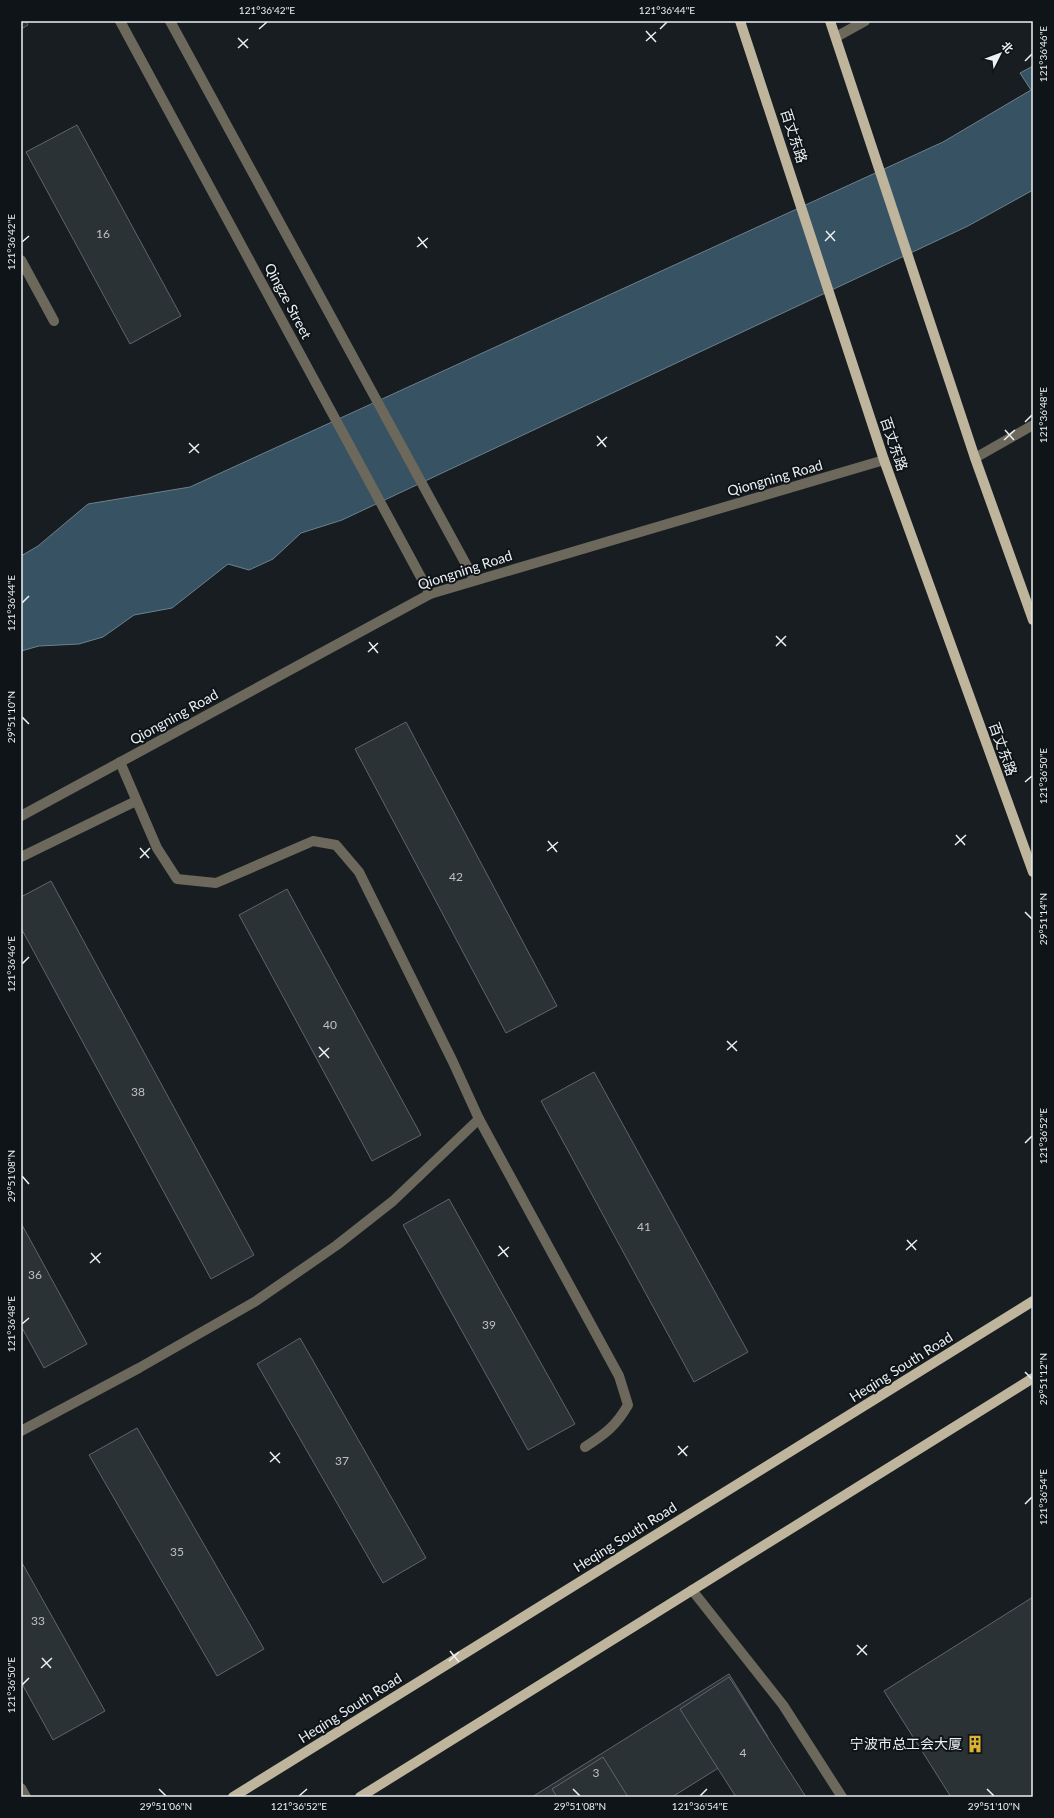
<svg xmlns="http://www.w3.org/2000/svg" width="1054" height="1818" font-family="Lato,'Noto Sans SC',sans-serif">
	<rect width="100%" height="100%" fill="#171d21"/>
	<path fill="#375262" stroke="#6d818e" d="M1033,66V190L968,226L342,520L301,533L273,559L249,570L228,564L172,608L134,615L103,637L79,644L39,646L21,651V556L38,546L88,504L190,487L943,142L1031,90L1020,73Z"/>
	<g fill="#2b3236" stroke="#5f666b">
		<path d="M21,21H26L28,25L21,29Z"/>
		<path d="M77,125L181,316L130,344L26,152Z"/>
		<path d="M406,722L557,1006L506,1033L355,749Z"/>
		<path d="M51,881L254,1255L211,1279L21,928V897Z"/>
		<path d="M287,889L421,1135L372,1161L239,915Z"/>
		<path d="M594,1072L748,1352L694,1382L541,1101Z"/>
		<path d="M449,1199L575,1424L528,1450L403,1225Z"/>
		<path d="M21,1223L87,1344L44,1368L21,1326Z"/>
		<path d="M300,1338L426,1558L383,1583L257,1364Z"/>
		<path d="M137,1428L264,1649L217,1676L89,1455Z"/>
		<path d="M21,1561L105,1711L53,1740L21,1682Z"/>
		<path d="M1033,1597V1797H951L884,1691Z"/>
		<path d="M729,1674L768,1737L672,1797H532Z"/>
		<path d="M729,1677L806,1797H736L680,1709Z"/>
		<path d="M603,1757L628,1797H557L552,1789Z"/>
	</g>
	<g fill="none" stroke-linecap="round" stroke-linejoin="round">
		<g stroke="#6c685c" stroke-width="10">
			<path d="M120,21L430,594"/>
			<path d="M170,21L474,579"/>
			<path d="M836,37L865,21"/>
			<path d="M21,260L54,321"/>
			<path d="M975,458L1033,425"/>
			<path d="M21,816L430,594L884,460"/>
			<path d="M21,857L136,801"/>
			<path d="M479,1119L619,1376L628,1405C616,1426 605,1434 585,1447"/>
			<path d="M21,1431L139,1368L256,1301L337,1245L393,1201L479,1119L453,1062L359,872L336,845L313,841L216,883L177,879L157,848L120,762"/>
			<path d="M692,1590L783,1705L842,1797"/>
			<path d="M21,1788L26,1797"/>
		</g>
		<g stroke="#beb59c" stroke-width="10">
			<path d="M740,21L884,460L1033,872"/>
			<path d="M830,21L975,458L1033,620"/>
			<path d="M233,1797L1033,1301"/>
			<path d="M360,1797L1033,1378"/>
		</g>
	</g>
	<path fill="none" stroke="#ecf0f3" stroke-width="1.5" d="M259,29L267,22M660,29L667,22M646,31L656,42M238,38L248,48M646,41L656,32M238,48L248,39M1025,61L1032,54M826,231L835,241M418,237L427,248M825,241L835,231M22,242L29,236M417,247L428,238M1025,422L1032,415M1005,430L1014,440M597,436L606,447M1004,440L1015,430M189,443L199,453M597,446L607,437M189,453L199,444M22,603L29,596M776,636L786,646M369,642L378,653M776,646L786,636M368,652L378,643M22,717L29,724M1025,782L1032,776M956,835L965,845M548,841L557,852M955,845L966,835M140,848L149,858M547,851L558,842M140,858L150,848M1025,912L1032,919M22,964L29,957M727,1041L737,1051M319,1047L329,1058M727,1050L737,1041M319,1057L329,1048M1025,1143L1032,1136M22,1176L29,1184M907,1240L916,1250M499,1246L508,1257M906,1250L917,1240M91,1253L100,1263M498,1256L509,1247M90,1263L101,1253M22,1324L29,1318M1025,1372L1032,1379M678,1446L687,1456M270,1452L280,1463M678,1455L688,1446M270,1462L280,1453M1025,1504L1032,1497M857,1645L867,1655M450,1651L459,1662M857,1655L867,1645M42,1658L51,1668M449,1661L459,1652M41,1668L52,1658M22,1685L29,1678M159,1789L166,1796M573,1789L580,1796M987,1789L994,1796M299,1796L307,1789M700,1796L707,1789"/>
	<defs>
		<g id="building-bare" transform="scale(1.38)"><path d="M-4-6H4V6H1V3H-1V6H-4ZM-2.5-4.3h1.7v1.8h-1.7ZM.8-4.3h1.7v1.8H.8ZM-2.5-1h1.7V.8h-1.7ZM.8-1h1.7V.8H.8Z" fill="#dcb233" stroke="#0e1418" stroke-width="2.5" paint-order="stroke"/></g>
	</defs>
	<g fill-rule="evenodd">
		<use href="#building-bare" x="975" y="1744"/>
	</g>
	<g text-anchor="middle" stroke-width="4" stroke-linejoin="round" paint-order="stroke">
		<g font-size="12" fill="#bcc0c4">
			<text x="103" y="238">16</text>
			<text x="456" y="881">42</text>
			<text x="330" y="1029">40</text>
			<text x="138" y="1096">38</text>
			<text x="644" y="1231">41</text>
			<text x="35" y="1279">36</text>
			<text x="489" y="1329">39</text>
			<text x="342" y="1465">37</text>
			<text x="177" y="1556">35</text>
			<text x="38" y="1625">33</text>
			<text x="743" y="1757">4</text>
			<text x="596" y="1777">3</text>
		</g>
		<g font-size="14" fill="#ecf0f3" stroke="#0e1418">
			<text transform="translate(794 136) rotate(72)" y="5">百丈东路</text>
			<text transform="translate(288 301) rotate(62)" y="5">Qingze Street</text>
			<text transform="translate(894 444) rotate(71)" y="5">百丈东路</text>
			<text transform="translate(775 478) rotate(-16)" y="5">Qiongning Road</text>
			<text transform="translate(465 570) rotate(-18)" y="5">Qiongning Road</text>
			<text transform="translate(174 717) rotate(-29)" y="5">Qiongning Road</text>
			<text transform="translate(1003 749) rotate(70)" y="5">百丈东路</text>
			<text transform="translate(901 1367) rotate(-32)" y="5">Heqing South Road</text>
			<text transform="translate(625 1537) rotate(-32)" y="5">Heqing South Road</text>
			<text transform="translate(350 1708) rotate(-32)" y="5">Heqing South Road</text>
		</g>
		<g font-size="14" fill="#ecf0f3" stroke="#0e1418" text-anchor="end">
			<text x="962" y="1749">宁波市总工会大厦</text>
		</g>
	</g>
	<rect width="1054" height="1818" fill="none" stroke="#0e1418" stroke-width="44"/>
	<g transform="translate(1000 54) rotate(48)" stroke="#0e1418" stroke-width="3" paint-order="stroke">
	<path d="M0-3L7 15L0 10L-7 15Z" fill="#ecf0f3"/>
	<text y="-6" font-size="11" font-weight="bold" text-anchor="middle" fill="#ecf0f3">北</text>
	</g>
	<rect x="22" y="22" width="1010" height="1774" fill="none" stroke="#ecf0f3" stroke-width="1.5"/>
	<g font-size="10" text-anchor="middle" fill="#ecf0f3">
		<text x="267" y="14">121°36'42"E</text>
		<text x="667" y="14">121°36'44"E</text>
		<text transform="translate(1043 54) rotate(-90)" y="4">121°36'46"E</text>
		<text transform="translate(11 242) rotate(-90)" y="4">121°36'42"E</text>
		<text transform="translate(1043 415) rotate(-90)" y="4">121°36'48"E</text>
		<text transform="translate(11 603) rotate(-90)" y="4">121°36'44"E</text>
		<text transform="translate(11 717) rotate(-90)" y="4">29°51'10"N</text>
		<text transform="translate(1043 776) rotate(-90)" y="4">121°36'50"E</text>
		<text transform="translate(1043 919) rotate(-90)" y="4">29°51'14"N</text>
		<text transform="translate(11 964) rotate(-90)" y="4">121°36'46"E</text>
		<text transform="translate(1043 1136) rotate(-90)" y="4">121°36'52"E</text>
		<text transform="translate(11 1176) rotate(-90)" y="4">29°51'08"N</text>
		<text transform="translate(11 1324) rotate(-90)" y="4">121°36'48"E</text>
		<text transform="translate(1043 1379) rotate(-90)" y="4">29°51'12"N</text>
		<text transform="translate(1043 1497) rotate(-90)" y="4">121°36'54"E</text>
		<text transform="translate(11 1685) rotate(-90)" y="4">121°36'50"E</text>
		<text x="166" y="1810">29°51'06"N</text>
		<text x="299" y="1810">121°36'52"E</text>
		<text x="580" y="1810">29°51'08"N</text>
		<text x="700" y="1810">121°36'54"E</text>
		<text x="994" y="1810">29°51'10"N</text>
	</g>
</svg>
